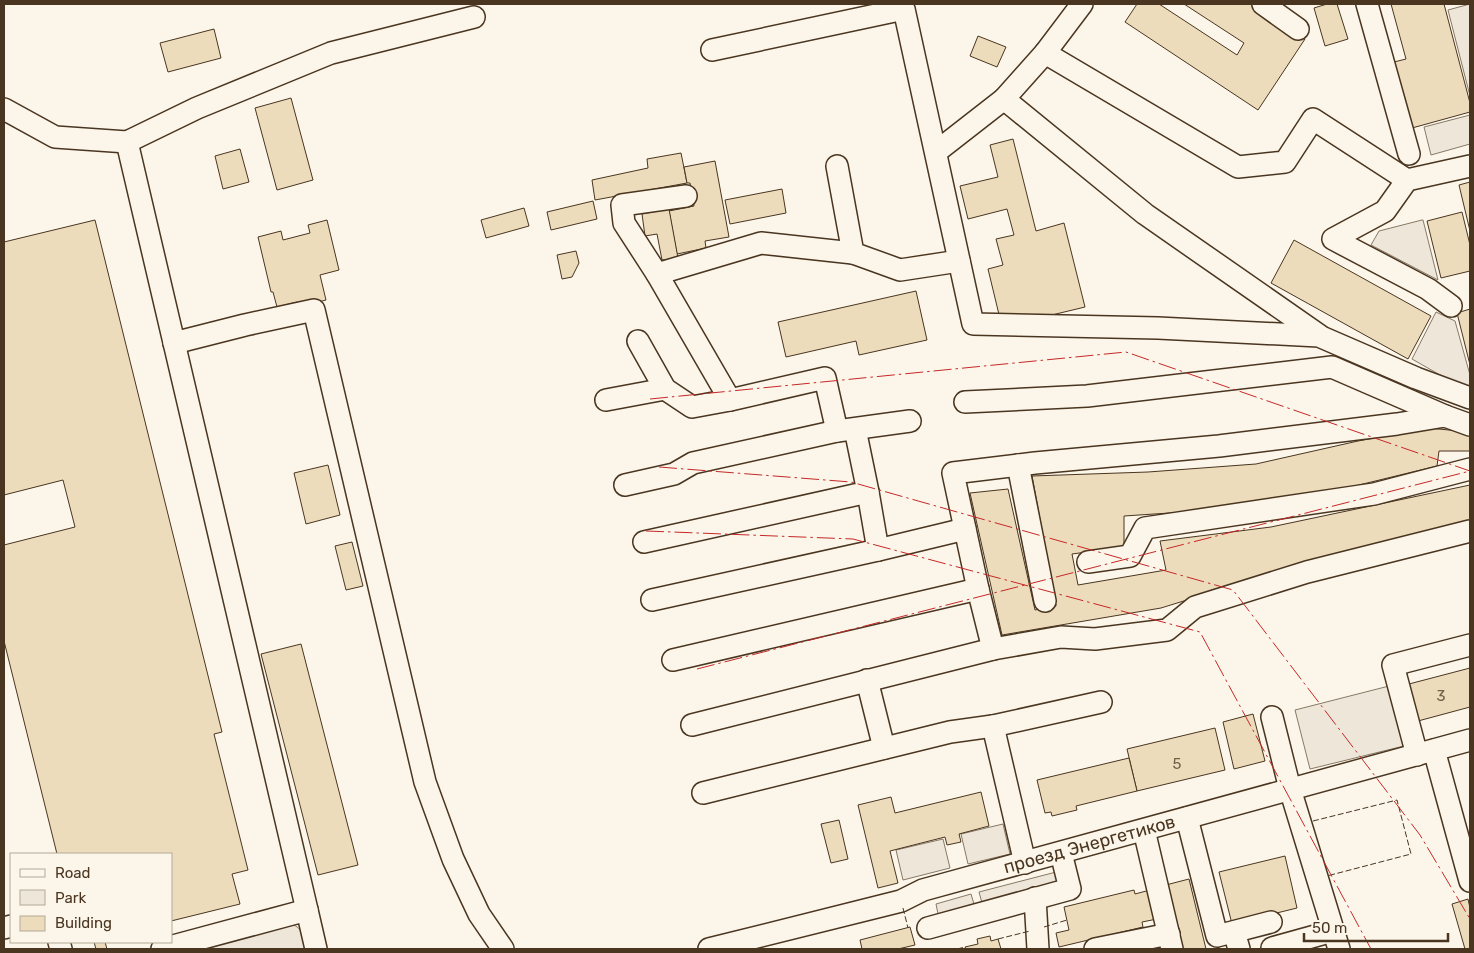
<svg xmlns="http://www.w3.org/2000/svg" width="1474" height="953" font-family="Rubik,sans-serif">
	<rect width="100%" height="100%" fill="#fbf6e9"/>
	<g fill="#ede6d9" stroke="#887966">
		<path d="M1470,4V96L1448,10Z"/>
		<path d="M1470,115V144L1431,155L1424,127Z"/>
		<path d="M1422,220H1423L1438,280L1371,245L1379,231Z"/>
		<path d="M1436,312L1455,321L1470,375V392L1412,359Z"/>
		<path d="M1389,686L1404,746L1310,769L1295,710Z"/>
		<path d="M1003,824L1010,854L968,864L961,834Z"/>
		<path d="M943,839L950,868L903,880L896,850Z"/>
		<path d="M1060,871L1063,882L982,903L979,892Z"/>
		<path d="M971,894L974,904L938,914L936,904Z"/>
		<path d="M292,925C303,926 303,940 306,949H204Z"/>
	</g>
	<g fill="#ecdcbc" stroke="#4a3520">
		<path d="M1137,4H1159L1237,55L1244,43L1184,4H1251L1305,39L1258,110L1125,22Z"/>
		<path d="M1327,4H1337L1348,39L1325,46L1314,8Z"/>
		<path d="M1391,4H1444L1470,103V112L1412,128L1394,62L1406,59Z"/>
		<path d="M214,29L221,58L168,72L160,43Z"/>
		<path d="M978,36L1006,47L997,67L970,56Z"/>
		<path d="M291,98L313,180L277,190L255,108Z"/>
		<path d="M1013,139L1036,231L1064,223L1085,307L1002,327L988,269L1003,265L996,239L1014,235L1007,209L968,219L960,186L998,177L990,145Z"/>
		<path d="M240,149L249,182L223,189L215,156Z"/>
		<path d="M681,153L687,183L595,200L592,180L648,168L647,159Z"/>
		<path d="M715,161L729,237L705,241L706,248L677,254L669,211L694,206L690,183H687L684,167Z"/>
		<path d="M1470,182V231L1459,185Z"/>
		<path d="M782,189L786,213L730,224L725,200Z"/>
		<path d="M593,201L597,219L551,230L547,212Z"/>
		<path d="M524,208L529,226L486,238L481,220Z"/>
		<path d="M669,209L678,258L662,260L657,234L645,236L642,214Z"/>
		<path d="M1462,212L1470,245V271L1441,278L1427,221Z"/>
		<path d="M95,220L222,732L214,734L248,870L232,874L240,904L171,921V854H57L4,641V545L75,527L63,480L4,495V242Z"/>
		<path d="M327,220L339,270L320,275L326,300L299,307L297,302L277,307L273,292H271L258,237L281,231L283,240L310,233L308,225Z"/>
		<path d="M1294,240L1431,316L1408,359L1271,283Z"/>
		<path d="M576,251L579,263L572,277L562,279L557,255Z"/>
		<path d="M916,291L927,340L859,355L856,341L786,357L778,322Z"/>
		<path d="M1470,309V365L1457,313Z"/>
		<path d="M1428,428L1470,432V451H1439L1437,466L1326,493L1215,510L1124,516V547L1072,554L1078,585L1166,570L1160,541L1271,527L1470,485V523L1255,579L1161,608L1002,635L970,493L1008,489L1035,610L1056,606L1032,476L1148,472L1256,464L1358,441Z"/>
		<path d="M328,465L340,515L306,524L294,473Z"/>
		<path d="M352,542L363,586L346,590L335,546Z"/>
		<path d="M301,644L358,865L318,875L261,654Z"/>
		<path d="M1470,668V707L1418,721L1409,684Z"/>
		<path d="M1253,714L1265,761L1234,769L1223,722Z"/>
		<path d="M1215,728L1225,770L1137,791L1127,749Z"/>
		<path d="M1129,758L1137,791L1076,806L1077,810L1052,816L1051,812L1045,813L1037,780Z"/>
		<path d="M981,792L989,826L959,834L961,842L947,845L945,837L890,851L898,883L878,888L858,805L891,797L895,813Z"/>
		<path d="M839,820L848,859L831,863L821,824Z"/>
		<path d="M1285,856L1297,908L1232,924L1219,872Z"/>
		<path d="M1189,879L1206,949H1178L1162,886Z"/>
		<path d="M1134,890L1135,894L1150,890L1157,919L1142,922L1143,927L1059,947L1056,933L1069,930L1064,907Z"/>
		<path d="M1468,899L1470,908V949H1465L1452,904Z"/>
		<path d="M910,927L915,945L898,949H862L860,940Z"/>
		<path d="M990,936L991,941L998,939L1001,949H966L965,947L978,944L977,939Z"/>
		<path d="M94,942H105L107,949H96Z"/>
	</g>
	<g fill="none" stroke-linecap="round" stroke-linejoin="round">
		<g stroke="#4a3520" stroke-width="24">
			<g id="minor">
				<path d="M1082,4L1045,53L1238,167L1285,162L1313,119L1407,180"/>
				<path d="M1263,4L1298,29"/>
				<path d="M1367,4L1409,154"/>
				<path d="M712,50L904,9L973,324L1158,328L1319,336L1416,378L1470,398"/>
				<path d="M1045,53L1004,99L1145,214L1319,335"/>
				<path d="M4,109L55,137L127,142L197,108L331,53L474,17"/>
				<path d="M127,142L307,910"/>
				<path d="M936,152L1004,99"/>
				<path d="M837,166L853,253L900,270L959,261"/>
				<path d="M686,196L622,205L624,223L657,274L761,243L853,253"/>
				<path d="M657,274L730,400L825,378L837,431L910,421"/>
				<path d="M1451,306L1428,289L1333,239L1385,211L1407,180L1470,166"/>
				<path d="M638,341L665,389L692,407L730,400"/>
				<path d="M174,343L245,325L314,310L425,782L453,859L479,914L503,949"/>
				<path d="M606,400L665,389"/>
				<path d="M965,402L1087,396L1332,367L1445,416"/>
				<path d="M1470,425L1445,416L1397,424L1219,446L1035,463L953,473L978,589L993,649L1061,637L1095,639L1167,630L1195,607L1307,572L1470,531"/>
				<path d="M1018,465L1045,601"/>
				<path d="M625,485L674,474L693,463L837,431"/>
				<path d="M644,542L868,492L855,429"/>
				<path d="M878,550L965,529"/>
				<path d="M1088,562L1130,556L1145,528L1374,494L1470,469"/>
				<path d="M652,600L878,550L868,492"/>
				<path d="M673,660L978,589"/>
				<path d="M867,680L884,748"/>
				<path d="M1272,717L1290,789L1339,949"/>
				<path d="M692,725L993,649"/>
				<path d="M1434,750L1470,881"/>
				<path d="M1417,755L1393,665L1470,645"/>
				<path d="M703,793L950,732L993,726"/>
				<path d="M1187,818L1217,936L1271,922"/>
				<path d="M1144,830L1172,949"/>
				<path d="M1025,863L993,726L1101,702"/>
				<path d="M1035,898L1038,949"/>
				<path d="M4,928L11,926"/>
				<path d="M928,928L1070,889L1061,853"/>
				<path d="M1234,932L1239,949"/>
				<path d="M59,942L61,949"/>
				<path d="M162,949L307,910L316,949"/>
				<path id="s1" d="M709,949L901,901L923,890L1470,740"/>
				<path d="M1095,949L1169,934"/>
				<path d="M1272,949V948L1333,931"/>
			</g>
		</g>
		<use href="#minor" stroke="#fbf6e9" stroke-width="21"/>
		<g stroke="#4a3520" stroke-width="1" stroke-dasharray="6 2.5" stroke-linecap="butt">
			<path d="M1313,821L1397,800L1411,854L1327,876"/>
			<path d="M903,908L908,928"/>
			<path d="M1044,927L1067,920"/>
			<path d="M998,939L1030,931"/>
			<path d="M957,949L965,947"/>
		</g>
		<g stroke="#c62828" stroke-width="1" stroke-dasharray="18 4 2.5 4" stroke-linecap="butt">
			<path d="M650,399L1126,352L1470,471"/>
			<path d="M659,467L851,482L1233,590L1420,835L1470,919"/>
			<path d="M646,531L853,539L1200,632L1371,949"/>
			<path d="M697,669L1470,471"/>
		</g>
	</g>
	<g text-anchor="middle" stroke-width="4" stroke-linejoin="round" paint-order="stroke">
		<g font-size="15" fill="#725f47">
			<text x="1441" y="701">3</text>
			<text x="1177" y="769">5</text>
		</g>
		<g font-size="18" fill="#4a3520" stroke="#fbf6e9">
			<text dy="6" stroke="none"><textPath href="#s1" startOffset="395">проезд Энергетиков</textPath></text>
		</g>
	</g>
	<rect width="1474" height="953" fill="none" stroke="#4a3520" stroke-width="10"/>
	<rect x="10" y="853" width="162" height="90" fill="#fbf6e9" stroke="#b4a999"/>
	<rect x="20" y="869" width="25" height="8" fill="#fbf6e9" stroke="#b4a999"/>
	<text x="55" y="878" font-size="15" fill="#4a3520">Road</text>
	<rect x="20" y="890" width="25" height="15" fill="#ede6d9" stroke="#b4a999"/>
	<text x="55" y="903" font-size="15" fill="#4a3520">Park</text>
	<rect x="20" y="916" width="25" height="15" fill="#ecdcbc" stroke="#b4a999"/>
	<text x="55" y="928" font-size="15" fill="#4a3520">Building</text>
	<path d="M1304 933v8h144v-8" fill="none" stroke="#4a3520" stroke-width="2.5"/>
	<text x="1312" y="933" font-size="15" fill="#4a3520" stroke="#fbf6e9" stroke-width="4" paint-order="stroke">50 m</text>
</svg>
